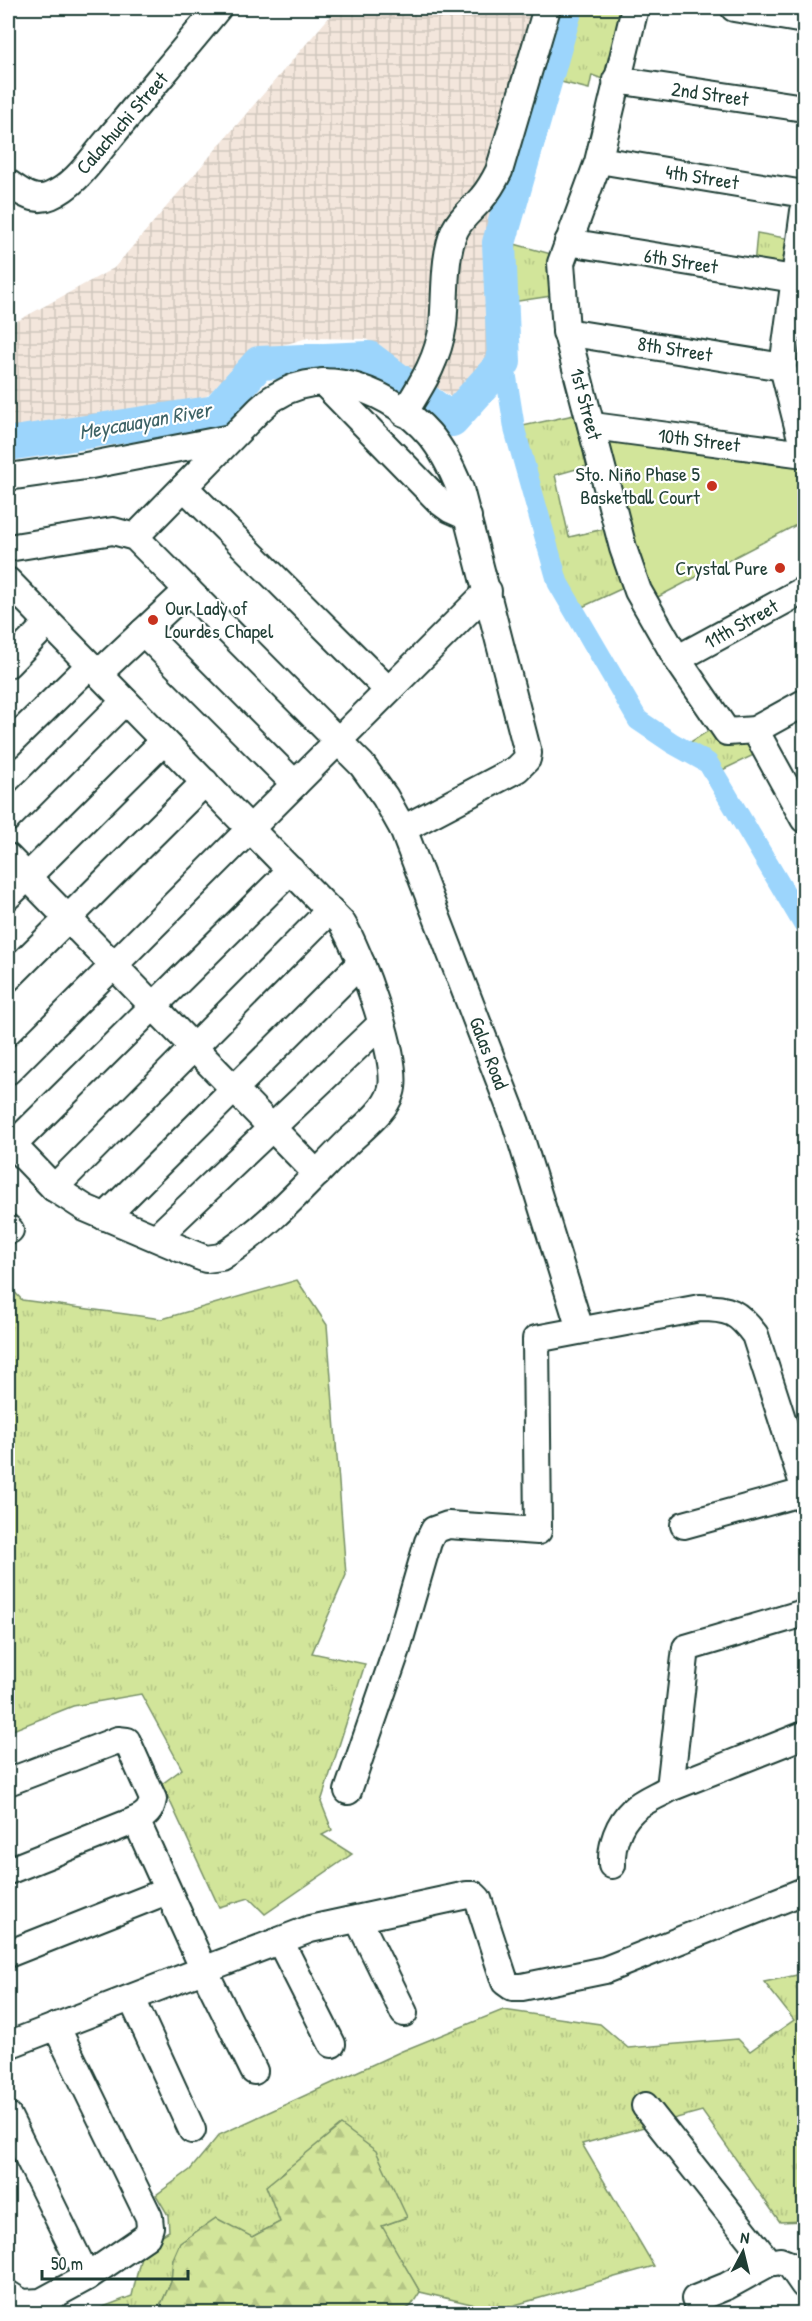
<svg xmlns="http://www.w3.org/2000/svg" width="812" height="2321" font-family="'Patrick Hand',sans-serif">
	<defs>
		<pattern id="industrial-grid" width="8" height="8" patternUnits="userSpaceOnUse" patternTransform="scale(1.5)"><rect width="8" height="8" fill="#f3e6dc"/><path d="M0 4h8M4 0v8" fill="none" stroke="#d0c6bd"/></pattern>
		<pattern id="grass-tufts" width="24" height="20" patternUnits="userSpaceOnUse" patternTransform="scale(1.5)"><rect width="24" height="20" fill="#d2e59a"/><path d="M3 7l-1-3M5 7V3M7 7l1-3M15 17l-1-3M17 17v-4M19 17l1-3" fill="none" stroke="#b4c585"/></pattern>
		<pattern id="forest-firs" width="22" height="20" patternUnits="userSpaceOnUse" patternTransform="scale(1.5)"><rect width="22" height="20" fill="#d2e59a"/><path d="M5 1l3.5 6h-7zM16 11l3.5 6h-7z" fill="#b4c585"/></pattern>
	</defs>
	<rect width="100%" height="100%" fill="#fff"/>
	<filter id="ink" filterUnits="userSpaceOnUse"><feTurbulence type="fractalNoise" baseFrequency=".0167" numOctaves="2"/><feDisplacementMap in="SourceGraphic" scale="12" xChannelSelector="R" yChannelSelector="G"/><feConvolveMatrix kernelMatrix="1 2 1 2 8 2 1 2 1" color-interpolation-filters="sRGB"/></filter>
	<g filter="url(#ink)">
		<path fill="url(#industrial-grid)" d="M337,8H556L487,244L489,364L457,401L366,339L307,338L249,355L201,401L8,431V326L114,268Z"/>
		<g fill="url(#grass-tufts)" stroke="#789167" stroke-width="1.5">
			<path d="M569,8H624L605,80L592,75L589,89L549,79Z"/>
			<path d="M757,233L791,239L788,273L754,266Z"/>
			<path d="M507,242L551,254L548,265L551,296L512,302L504,273Z"/>
			<path d="M574,415L587,466L555,475L569,537L604,529L623,588L578,609L561,581L518,427Z"/>
			<path d="M716,726L751,737L758,753L716,773L709,762L684,746Z"/>
			<path d="M297,1280L327,1325L346,1575L312,1653L365,1664L321,1802L332,1830L322,1835L352,1854L265,1914L249,1898L219,1907L162,1784L182,1769L141,1694L73,1706L8,1732V1285L22,1300L162,1319Z"/>
			<path d="M802,1974L804,1981V2221L780,2222L702,2111L582,2144L654,2266L497,2310L420,2292L381,2226L407,2217L280,2222L252,2237L173,2259L171,2282L157,2313L85,2314L132,2296L143,2247L169,2231L168,2215L156,2195L190,2170L219,2135L402,2051L503,2010L600,2024L628,2048L738,2039L750,2051L794,2020L764,1982Z"/>
		</g>
		<path fill="url(#forest-firs)" stroke="#789167" stroke-width="1.5" d="M341,2125L376,2151L407,2217L382,2226L420,2292L411,2306L399,2314L157,2313L171,2282L173,2259L180,2243L216,2218L252,2237L280,2222L266,2186Z"/>
		<path fill="#d2e59a" stroke="#789167" stroke-width="1.5" d="M613,438L801,466L804,472V521L654,599L644,586L609,444Z"/>
		<g fill="none" stroke-linecap="round" stroke-linejoin="round">
			<path stroke="#9cd5fc" stroke-width="21" d="M504,362L515,431L558,583L638,720L672,743L708,763L804,925"/>
			<path stroke="#9cd5fc" stroke-width="34" d="M8,444L216,412L259,363L369,358L452,420L504,362L499,243L566,8"/>
			<g stroke="#1f3d34" stroke-width="30">
				<g id="minor">
					<path d="M635,8L598,162L561,263L566,330L623,548L638,591L677,659L727,732L755,730L804,703"/>
					<path d="M734,8L804,20"/>
					<path d="M616,80L804,108"/>
					<path d="M599,160L804,194"/>
					<path d="M8,183C20,191 34,203 50,196C76,185 91,160 109,139C145,95 182,52 218,8"/>
					<path d="M804,211L783,367L804,450"/>
					<path d="M568,242L794,279"/>
					<path d="M566,332L783,367"/>
					<path d="M323,382L439,501L450,509L468,517"/>
					<path d="M404,413C422,384 438,360 443,325C446,297 443,256 455,230C461,217 473,209 482,198C489,190 494,181 499,171L547,8"/>
					<path d="M593,426L804,454"/>
					<path d="M8,477L86,466L231,438"/>
					<path d="M184,487L388,690"/>
					<path d="M135,537L259,410C265,405 270,399 277,396C327,364 393,393 429,434C443,450 452,469 460,489L528,753L527,759L517,769L403,829"/>
					<path d="M8,548L113,531L135,537L362,765L385,797L403,829L516,1123L580,1329"/>
					<path d="M8,581L342,923C359,950 401,1062 391,1092C385,1112 361,1129 346,1144C306,1184 269,1227 221,1257L206,1259L198,1256L85,1208L54,1188L8,1140"/>
					<path d="M143,632L295,784"/>
					<path d="M677,659L804,590"/>
					<path d="M8,664L48,623"/>
					<path d="M98,674L188,590"/>
					<path d="M755,730L804,819"/>
					<path d="M8,745L90,665"/>
					<path d="M8,818L125,701"/>
					<path d="M8,857L317,1174"/>
					<path d="M8,896L164,741"/>
					<path d="M8,978L205,782"/>
					<path d="M8,1071L488,591"/>
					<path d="M13,1145L291,870"/>
					<path d="M54,1188L330,910"/>
					<path d="M105,1217L361,963"/>
					<path d="M8,1228L10,1230"/>
					<path d="M157,1237L381,1024"/>
					<path d="M684,1525L804,1492"/>
					<path d="M804,1613L686,1648L670,1788L804,1735"/>
					<path d="M8,1782L118,1740L127,1741L153,1799C151,1811 146,1815 136,1820L204,1970L254,2071"/>
					<path d="M348,1791L397,1649L428,1542L434,1530L448,1525L538,1531L536,1339L700,1308C729,1308 738,1312 755,1335L804,1487"/>
					<path d="M612,1865C611,1845 618,1824 633,1810C642,1801 659,1795 670,1788"/>
					<path d="M8,1871L136,1820"/>
					<path d="M358,1919L404,2013"/>
					<path d="M280,1941L332,2044"/>
					<path d="M8,1954L167,1891"/>
					<path d="M132,1999L192,2130"/>
					<path d="M8,2045L310,1929L467,1895H474L478,1899L505,1982L512,1987H522L605,1970L804,1891"/>
					<path d="M645,2106L769,2263"/>
					<path d="M8,2116L87,2277"/>
					<path d="M8,2294L22,2303L41,2302L87,2277L147,2236L150,2227L149,2217L56,2026"/>
					<path d="M695,2299L727,2286L769,2263L780,2261L790,2265L804,2285"/>
				</g>
			</g>
			<use href="#minor" stroke="#fff" stroke-width="26"/>
		</g>
	</g>
	<g fill="#c8321e" stroke="#fff" stroke-width="2">
		<circle cx="712" cy="486" r="6"/>
		<circle cx="780" cy="568" r="6"/>
		<circle cx="153" cy="620" r="6"/>
	</g>
	<g text-anchor="middle" stroke-width="4.5" stroke-linejoin="round" paint-order="stroke">
		<g font-size="20" fill="#1f3d34" stroke="#fff">
			<text transform="translate(710 94) rotate(8)" y="7">2nd Street</text>
			<text transform="translate(122 123) rotate(-49)" y="7">Calachuchi Street</text>
			<text transform="translate(702 177) rotate(9)" y="7">4th Street</text>
			<text transform="translate(681 261) rotate(9)" y="7">6th Street</text>
			<text transform="translate(675 349) rotate(9)" y="7">8th Street</text>
			<text transform="translate(586 404) rotate(75)" y="7">1st Street</text>
			<text transform="translate(699 440) rotate(7)" y="7">10th Street</text>
			<text transform="translate(741 624) rotate(-29)" y="7">11th Street</text>
			<text transform="translate(489 1053) rotate(69)" y="7">Galas Road</text>
		</g>
		<g font-size="20" fill="#1f3d34" stroke="#fff" text-anchor="end">
			<text x="700" y="481">Sto. Niño Phase 5<tspan x="700" dy="23">Basketball Court</tspan></text>
			<text x="768" y="575">Crystal Pure</text>
			<text x="165" y="615" text-anchor="start">Our Lady of<tspan x="165" dy="23">Lourdes Chapel</tspan></text>
		</g>
		<g font-size="21" font-style="italic" fill="#3e6366" stroke="#fff">
			<text transform="translate(145 421) rotate(-10)" y="7">Meycauayan River</text>
		</g>
	</g>
	<rect width="812" height="2321" fill="none" stroke="#fff" stroke-width="30"/>
	<rect x="15" y="15" width="782" height="2291" fill="none" stroke="#1f3d34" stroke-width="2" filter="url(#ink)"/>
	<g transform="translate(743 2252) rotate(7)" stroke="#ffffff" stroke-width="4.5" paint-order="stroke">
	<path d="M0-4.5L10 22L0 15L-10 22Z" fill="#1f3d34"/>
	<text y="-9" font-size="16" font-weight="bold" text-anchor="middle" fill="#1f3d34">N</text>
	</g>
	<path d="M42 2270v9h146v-9" fill="none" stroke="#1f3d34" stroke-width="3"/>
	<text x="51" y="2270" font-size="18" fill="#1f3d34" stroke="#ffffff" stroke-width="4.5" paint-order="stroke">50 m</text>
</svg>
